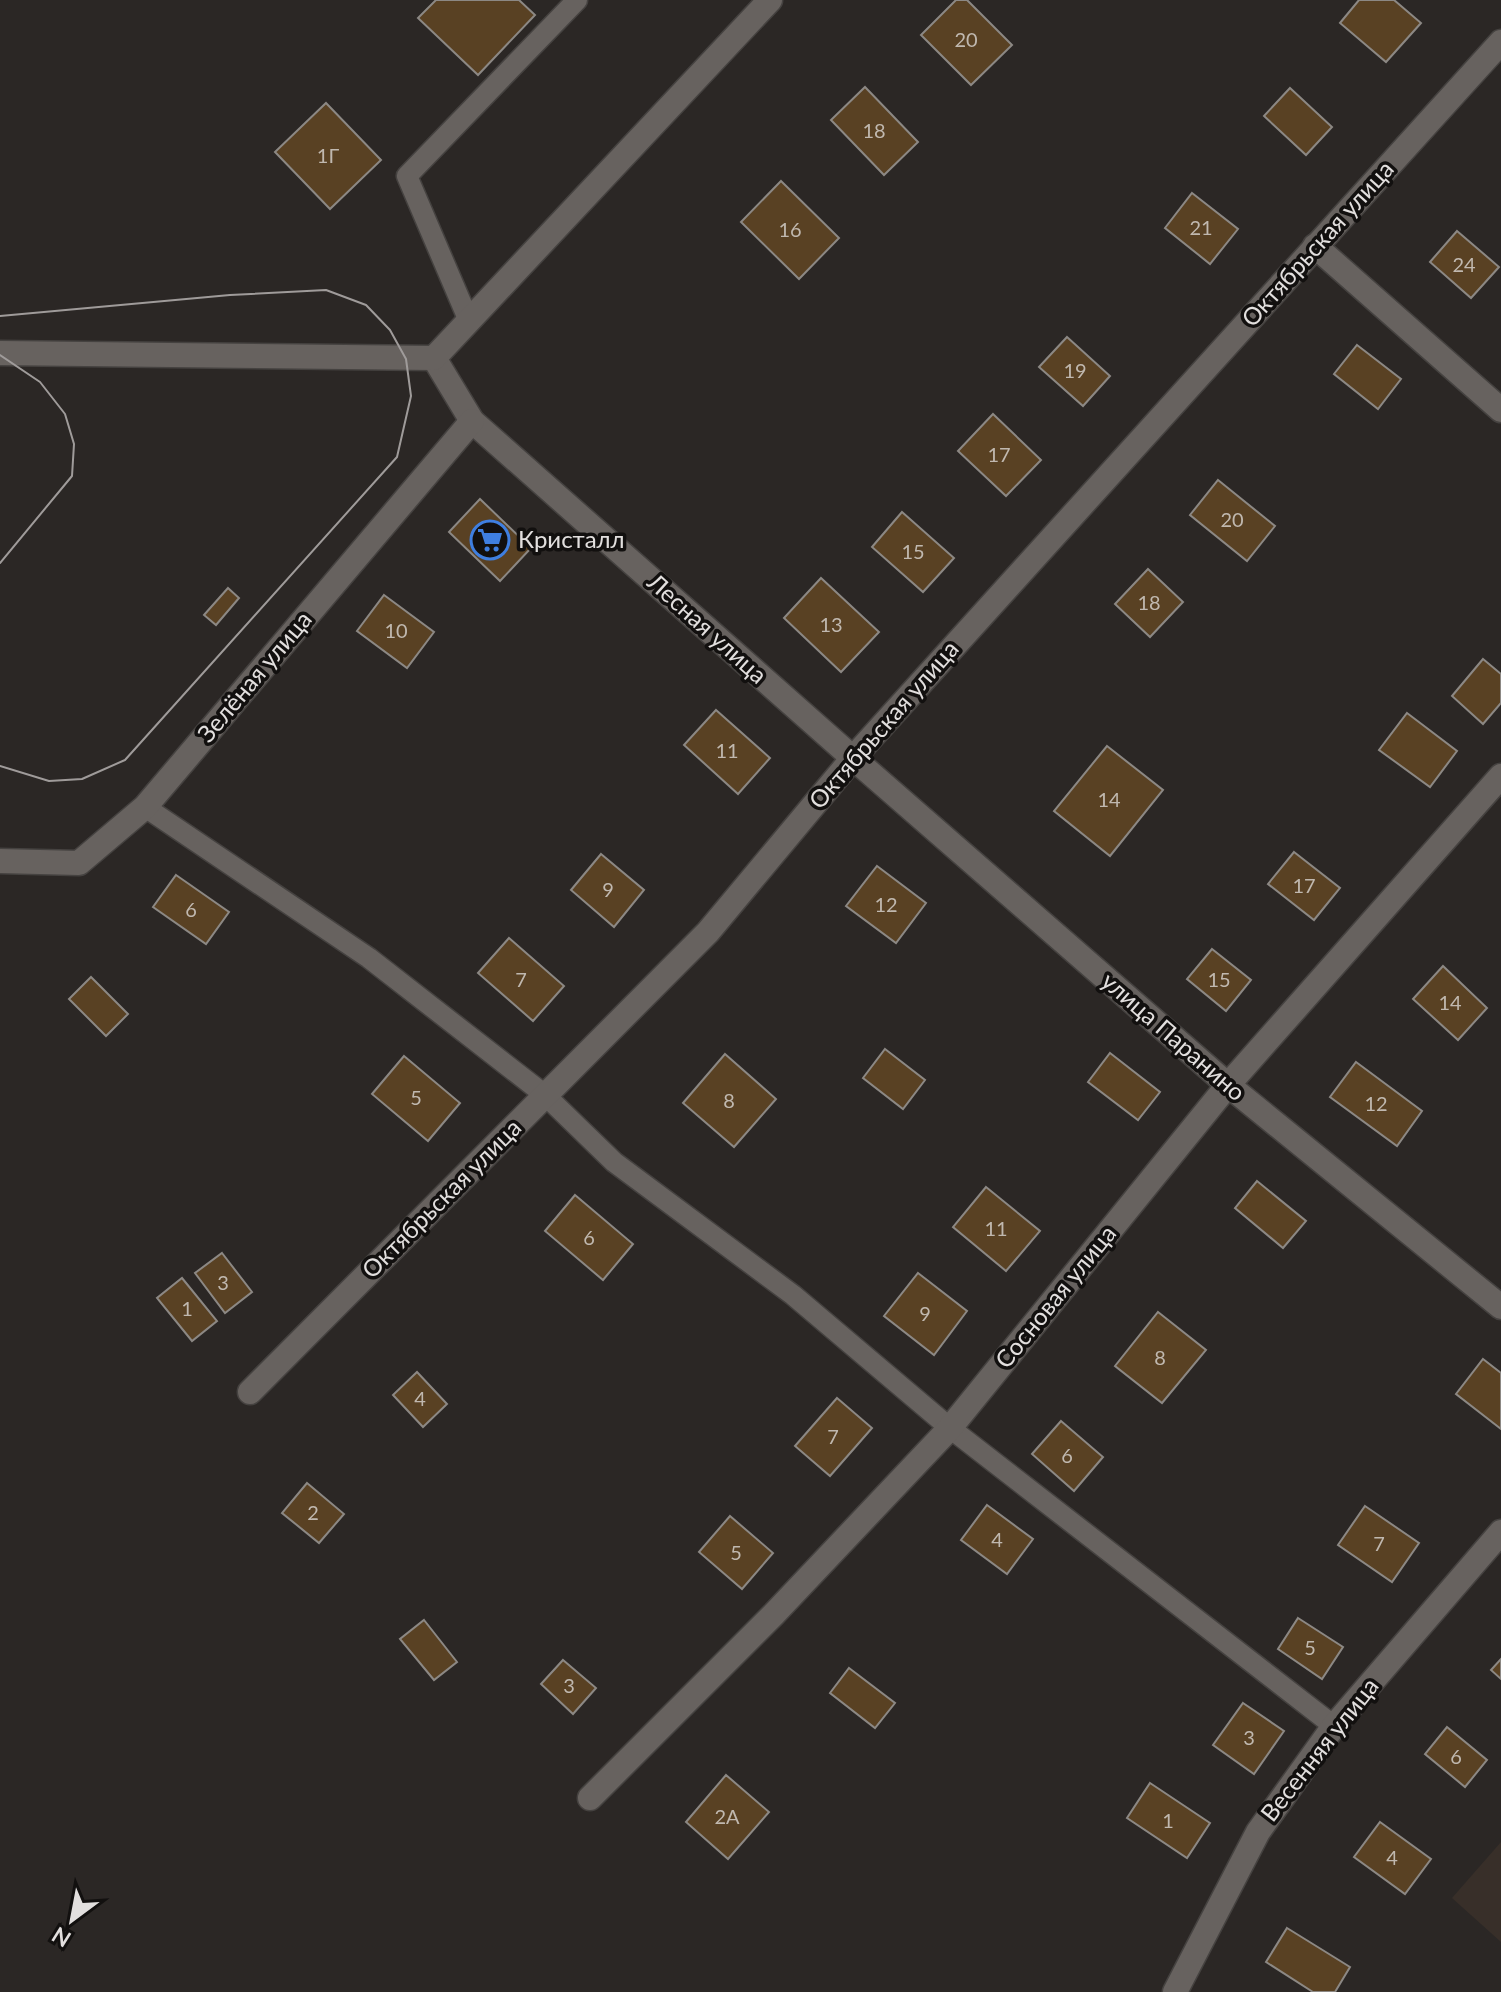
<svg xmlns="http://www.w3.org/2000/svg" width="1501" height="1992" font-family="Lato,sans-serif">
	<rect width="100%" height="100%" fill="#2b2725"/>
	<path fill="#382f29" d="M1501,1842V1942L1452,1898Z"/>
	<g fill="#594123" stroke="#8c8884" stroke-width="2">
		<path d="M436,0H519L535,15L478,75L418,18Z"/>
		<path d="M956,0H967L1012,45L971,85L921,35Z"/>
		<path d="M1359,0H1394L1421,23L1386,62L1340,23Z"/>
		<path d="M865,87L918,142L884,175L831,120Z"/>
		<path d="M1290,88L1332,127L1306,155L1264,116Z"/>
		<path d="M326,103L381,160L330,209L275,152Z"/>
		<path d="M781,181L839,238L799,279L741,222Z"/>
		<path d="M1192,193L1238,229L1210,264L1165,228Z"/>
		<path d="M1457,231L1499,267L1471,298L1430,262Z"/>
		<path d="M1067,337L1110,376L1083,406L1039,367Z"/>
		<path d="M1357,345L1401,379L1378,409L1334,374Z"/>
		<path d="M993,414L1041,460L1006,496L958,451Z"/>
		<path d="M1218,480L1275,526L1247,561L1190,515Z"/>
		<path d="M480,499L531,548L500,581L449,532Z"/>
		<path d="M902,512L954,558L923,592L872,547Z"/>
		<path d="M1148,569L1183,602L1150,637L1115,604Z"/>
		<path d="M821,578L879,632L841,672L784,618Z"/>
		<path d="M228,588L239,598L216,625L204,615Z"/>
		<path d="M384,595L434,632L407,668L357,631Z"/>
		<path d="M1483,659L1501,674V703L1483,724L1452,696Z"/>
		<path d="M716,710L770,758L738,794L684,745Z"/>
		<path d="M1407,713L1457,751L1430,787L1379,750Z"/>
		<path d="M1107,746L1163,790L1110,856L1054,811Z"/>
		<path d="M1294,852L1340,888L1314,920L1268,884Z"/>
		<path d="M601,854L644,890L614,927L571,890Z"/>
		<path d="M877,866L926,903L896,943L846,906Z"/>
		<path d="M176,875L229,912L206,944L153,907Z"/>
		<path d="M509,938L564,986L533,1021L478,973Z"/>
		<path d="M1212,949L1251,980L1226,1011L1187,979Z"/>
		<path d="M1443,966L1487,1008L1458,1040L1413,999Z"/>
		<path d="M91,977L128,1014L106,1036L69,999Z"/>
		<path d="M885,1049L925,1080L903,1109L863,1078Z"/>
		<path d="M1110,1053L1160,1092L1138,1120L1088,1082Z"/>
		<path d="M725,1054L776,1099L734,1147L683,1103Z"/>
		<path d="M404,1056L460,1103L428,1141L372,1094Z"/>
		<path d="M1356,1062L1422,1111L1397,1146L1330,1097Z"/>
		<path d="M1257,1181L1306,1221L1283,1248L1235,1208Z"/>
		<path d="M986,1187L1040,1231L1006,1271L953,1227Z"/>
		<path d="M575,1195L633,1244L603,1280L545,1231Z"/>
		<path d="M222,1253L252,1292L225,1313L195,1273Z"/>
		<path d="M918,1273L967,1311L934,1355L884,1316Z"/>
		<path d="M182,1278L217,1321L192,1341L157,1298Z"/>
		<path d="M1158,1312L1206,1350L1162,1403L1115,1366Z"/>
		<path d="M1483,1359L1501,1373V1429L1456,1394Z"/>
		<path d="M417,1372L447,1404L423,1427L393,1395Z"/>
		<path d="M837,1398L872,1428L830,1476L795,1446Z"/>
		<path d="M1061,1421L1103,1457L1074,1491L1032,1454Z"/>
		<path d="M307,1483L344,1514L319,1543L282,1513Z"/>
		<path d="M987,1505L1033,1539L1007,1574L961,1540Z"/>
		<path d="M1365,1506L1419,1543L1392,1582L1338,1545Z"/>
		<path d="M730,1516L773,1553L742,1589L699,1552Z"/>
		<path d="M1298,1618L1343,1647L1322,1679L1278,1649Z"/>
		<path d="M424,1620L457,1662L434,1680L400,1639Z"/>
		<path d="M1501,1659V1679L1491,1670Z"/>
		<path d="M563,1660L596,1688L573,1714L541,1684Z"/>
		<path d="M849,1668L895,1703L875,1728L830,1693Z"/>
		<path d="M1243,1703L1284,1731L1254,1774L1213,1745Z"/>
		<path d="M1447,1727L1487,1760L1465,1787L1425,1754Z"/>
		<path d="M726,1775L769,1812L728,1859L686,1822Z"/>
		<path d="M1150,1783L1210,1823L1187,1858L1127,1818Z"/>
		<path d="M1380,1822L1431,1859L1405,1894L1354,1857Z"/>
		<path d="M1287,1928L1350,1967L1335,1992H1313L1266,1962Z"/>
	</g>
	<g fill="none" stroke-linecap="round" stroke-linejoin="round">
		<g stroke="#454240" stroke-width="23">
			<g id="lane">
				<path d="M469,321L407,176L577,0"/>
				<path d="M145,807L369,958L545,1095L614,1162L793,1295L950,1428L1334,1726"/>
			</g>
		</g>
		<g stroke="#454240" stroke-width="27">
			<g id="street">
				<path d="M1315,246L1501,410"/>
				<path d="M434,358L472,421L853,758L1228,1085L1501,1307"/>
				<path d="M0,861L79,863L145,807L472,421"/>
				<path d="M250,1392L708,932L853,758L1501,42"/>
				<path d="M590,1798L774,1614L950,1428L1228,1085L1501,776"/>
				<path d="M1175,1992L1258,1832L1334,1726L1501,1532"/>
			</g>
		</g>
		<g stroke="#454240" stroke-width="27">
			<path id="secondary" d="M0,353L434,358L770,0"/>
		</g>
		<use href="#lane" stroke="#67625f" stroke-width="20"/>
		<use href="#street" stroke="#67625f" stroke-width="24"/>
		<use href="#secondary" stroke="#67625f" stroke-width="24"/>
		<g stroke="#9f9b9a" stroke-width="2">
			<path d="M0,316L230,295L326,290L366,305L390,330L406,359L411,396L397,457L125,760L82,779L49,781L0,766"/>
			<path d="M0,355L40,382L65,414L74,444L72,476L0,563"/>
		</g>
	</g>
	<defs>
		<g id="supermarket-ring" transform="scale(2)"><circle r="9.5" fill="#12100f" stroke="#3f7fe0" stroke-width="1.5"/><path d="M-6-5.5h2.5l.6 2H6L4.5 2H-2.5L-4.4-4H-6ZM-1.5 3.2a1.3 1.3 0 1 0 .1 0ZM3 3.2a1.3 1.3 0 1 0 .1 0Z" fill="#3f7fe0"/></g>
	</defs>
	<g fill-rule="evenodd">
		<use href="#supermarket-ring" x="490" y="540"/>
	</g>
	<g text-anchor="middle" stroke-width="7" stroke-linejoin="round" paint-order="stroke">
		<g font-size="20" fill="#c0b8af">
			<text x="966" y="47">20</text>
			<text x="874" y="138">18</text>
			<text x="328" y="163">1Г</text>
			<text x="1201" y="235">21</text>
			<text x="790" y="237">16</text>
			<text x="1464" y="272">24</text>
			<text x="1075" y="378">19</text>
			<text x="999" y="462">17</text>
			<text x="1232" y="527">20</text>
			<text x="913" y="559">15</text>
			<text x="1149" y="610">18</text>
			<text x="831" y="632">13</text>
			<text x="396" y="638">10</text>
			<text x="727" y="758">11</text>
			<text x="1109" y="807">14</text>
			<text x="1304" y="893">17</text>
			<text x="608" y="897">9</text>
			<text x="886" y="912">12</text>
			<text x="191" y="917">6</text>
			<text x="521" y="987">7</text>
			<text x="1219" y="987">15</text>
			<text x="1450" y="1010">14</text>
			<text x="416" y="1105">5</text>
			<text x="729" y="1108">8</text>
			<text x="1376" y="1111">12</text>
			<text x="996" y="1236">11</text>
			<text x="589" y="1245">6</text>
			<text x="223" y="1290">3</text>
			<text x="187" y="1316">1</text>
			<text x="925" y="1321">9</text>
			<text x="1160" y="1365">8</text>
			<text x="420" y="1406">4</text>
			<text x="833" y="1444">7</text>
			<text x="1067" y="1463">6</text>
			<text x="313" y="1520">2</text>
			<text x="997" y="1547">4</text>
			<text x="1379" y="1551">7</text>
			<text x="736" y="1560">5</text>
			<text x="1310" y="1655">5</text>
			<text x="569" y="1693">3</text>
			<text x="1249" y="1745">3</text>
			<text x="1456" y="1764">6</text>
			<text x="727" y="1824">2А</text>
			<text x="1168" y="1828">1</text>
			<text x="1392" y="1865">4</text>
		</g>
		<g font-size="24" fill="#e2dfde" stroke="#12100f">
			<text transform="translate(1318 244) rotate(-48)" y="8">Октябрьская улица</text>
			<text transform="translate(707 629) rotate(42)" y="8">Лесная улица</text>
			<text transform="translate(255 677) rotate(-50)" y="8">Зелёная улица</text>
			<text transform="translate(884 725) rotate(-49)" y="8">Октябрьская улица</text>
			<text transform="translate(1173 1037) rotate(41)" y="8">улица Паранино</text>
			<text transform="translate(442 1199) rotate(-45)" y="8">Октябрьская улица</text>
			<text transform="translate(1056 1297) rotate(-51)" y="8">Сосновая улица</text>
			<text transform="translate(1320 1750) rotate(-52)" y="8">Весенняя улица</text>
		</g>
		<g font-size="24" fill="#e2dfde" stroke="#12100f" text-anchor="start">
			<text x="518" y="548">Кристалл</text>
		</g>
	</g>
	<g transform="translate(72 1920) rotate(212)" stroke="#12100f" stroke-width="6" paint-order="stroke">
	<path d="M0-6L14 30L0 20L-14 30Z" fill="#e2dfde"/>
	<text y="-12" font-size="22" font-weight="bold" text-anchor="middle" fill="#e2dfde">N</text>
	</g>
</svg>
